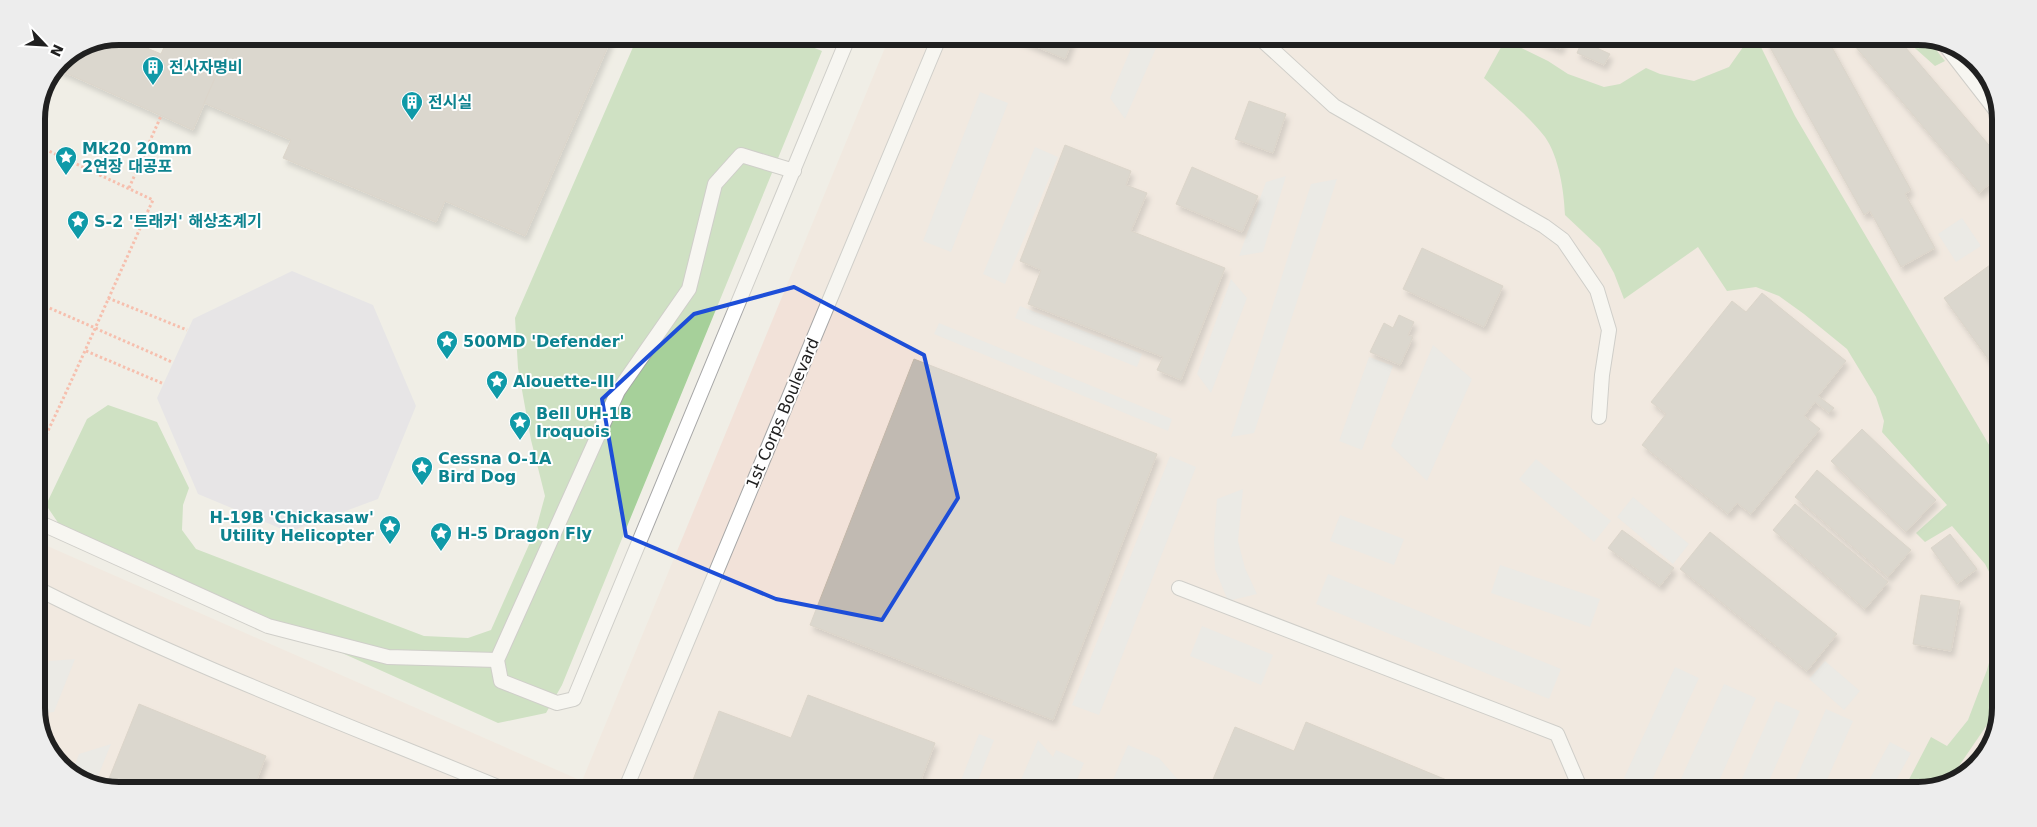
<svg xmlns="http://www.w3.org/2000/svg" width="2037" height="827" font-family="'DejaVu Sans','Noto Sans KR',sans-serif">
	<defs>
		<filter id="shadow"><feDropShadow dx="3" dy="5.5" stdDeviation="2.5" flood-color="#0004"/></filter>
	</defs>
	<rect width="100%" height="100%" fill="#f0eee6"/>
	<path fill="#f2e2d9" d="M889,38L1945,41L1984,68L2001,113L1996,735L1964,777L1919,791L92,786L53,758L36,714V541L582,781Z"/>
	<g fill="#a6d09a">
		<path d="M637,38H790L822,51L562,685L546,713L498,723L61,527L46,505L87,419L108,405L157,422L189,488L183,505L182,530L196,549L424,636L468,638L491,630L536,529L545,496L531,440L518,368L515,318Z"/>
		<path d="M1505,40L1548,61L1568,74L1604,87L1620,84L1646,68L1660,74L1694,81L1729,67L1748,40H1763L1759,43L1795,116L1998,460L1997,587L1985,564L1952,526L1925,542L1916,533L1947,505L1882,432L1884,421L1876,397L1847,349L1804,314L1779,296L1756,287L1727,291L1698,247L1624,299L1614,273L1600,248L1565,215C1564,191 1559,157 1545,137C1528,115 1505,97 1484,78Z"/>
		<path d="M1907,41H1929L1945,61L1935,66Z"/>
		<path d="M1997,634V689L1991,719L1948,782L1919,791H1903L1931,737L1947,746L1968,720L1987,670Z"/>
	</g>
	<g fill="#e4e4e4">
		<path d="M1135,39H1160L1125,119L1110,98Z"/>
		<path d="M980,92L1008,103L951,252L923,241Z"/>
		<path d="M1035,147L1058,157L1005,284L983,274Z"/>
		<path d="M1286,176L1263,252L1239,256L1266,182Z"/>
		<path d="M1337,179L1254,433L1231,437L1311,184Z"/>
		<path d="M1962,218L1981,246L1956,262L1938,234Z"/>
		<path d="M1231,279L1247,298L1211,393L1197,374Z"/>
		<path d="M1020,306L1142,354L1137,367L1015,318Z"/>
		<path d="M939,323L1172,419L1168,431L934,334Z"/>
		<path d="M1433,345L1472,379L1427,481L1391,446Z"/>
		<path d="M1369,357L1393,366L1362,450L1339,441Z"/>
		<path d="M1170,456L1196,467L1099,715L1072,705Z"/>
		<path d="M1536,459L1611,521L1594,542L1519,479Z"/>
		<path d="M1243,489L1238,541L1245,568L1257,594L1228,601L1215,569L1214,541L1217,499Z"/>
		<path d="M1633,497L1689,544L1673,564L1617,517Z"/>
		<path d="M1340,515L1404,539L1394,565L1330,541Z"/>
		<path d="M1500,565L1600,599L1590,627L1491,593Z"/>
		<path d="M1328,574L1561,669L1549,699L1316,604Z"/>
		<path d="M1202,626L1273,655L1261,685L1190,656Z"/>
		<path d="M75,659L54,712L37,714L36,696L49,661Z"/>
		<path d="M1825,661L1860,691L1844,710L1809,679Z"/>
		<path d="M1675,667L1699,678L1648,789L1624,778Z"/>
		<path d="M1724,684L1756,698L1715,790H1695L1679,783Z"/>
		<path d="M1776,701L1800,711L1765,790H1737Z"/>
		<path d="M1826,709L1853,721L1822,791L1791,790Z"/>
		<path d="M979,734L994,740L975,788H958Z"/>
		<path d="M1038,740L1053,757L1056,750L1084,763L1073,789H1017Z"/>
		<path d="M1890,742L1911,753L1890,791H1863Z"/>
		<path d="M111,744L94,786L72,772L79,754Z"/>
		<path d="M1128,745L1159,758L1180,782L1177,789H1109Z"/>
	</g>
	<path fill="#dbdae6" d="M292,271L373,305L416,406L378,499L289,532L198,494L157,398L193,319Z"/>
	<g fill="#c1bab2" stroke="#c2b6a8" filter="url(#shadow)">
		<path d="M119,36L161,54L169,36L233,37L193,130L57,69L61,60Z"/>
		<path d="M233,37H612L525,236L445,201L436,222L283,158L291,140L204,103Z"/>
		<path d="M1016,38L1073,39L1065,59Z"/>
		<path d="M1537,40H1564L1560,49Z"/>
		<path d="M1770,40H1828L1911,190L1905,194L1935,248L1901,267L1870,211L1864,215L1767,42Z"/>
		<path d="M1582,41L1610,54L1604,65L1577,53Z"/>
		<path d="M1860,41H1900L2000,158V175L1979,193L1854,45Z"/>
		<path d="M1249,101L1286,114L1273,153L1235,139Z"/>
		<path d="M1065,145L1131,171L1126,185L1147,193L1131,231L1225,268L1181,380L1157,370L1163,357L1028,304L1041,270L1020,261Z"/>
		<path d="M1192,167L1258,196L1242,232L1176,204Z"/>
		<path d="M1422,248L1503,286L1484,327L1403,289Z"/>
		<path d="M1990,265L1999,279V374L1944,298Z"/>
		<path d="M1762,293L1846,361L1818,396L1834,408L1829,413L1815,402L1804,416L1820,429L1751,514L1737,503L1728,514L1642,445L1666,414L1651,402L1732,301L1746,312Z"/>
		<path d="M1399,315L1414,322L1408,335L1413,337L1400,365L1370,352L1384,323L1393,328Z"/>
		<path d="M914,359L1157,454L1053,720L810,625Z"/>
		<path d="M1862,429L1936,500L1906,532L1831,461Z"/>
		<path d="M1817,470L1911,550L1888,577L1795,497Z"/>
		<path d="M1795,504L1888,582L1865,609L1773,530Z"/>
		<path d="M1622,530L1674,568L1660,586L1608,548Z"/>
		<path d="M1710,532L1837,634L1807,671L1680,569Z"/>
		<path d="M1950,534L1977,569L1957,584L1931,548Z"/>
		<path d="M1921,595L1960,601L1951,651L1913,644Z"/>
		<path d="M808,695L935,743L918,788H690L719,711L791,738Z"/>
		<path d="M139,704L266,756L254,787L106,786Z"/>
		<path d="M1306,722L1471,790L1209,789L1235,727L1294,751Z"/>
	</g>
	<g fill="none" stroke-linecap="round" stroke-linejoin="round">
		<g stroke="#a7a7a7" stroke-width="16">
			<g id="service">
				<path d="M1261,39L1334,106L1544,226L1563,240L1597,290L1609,330L1602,375L1599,417"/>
				<path d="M1942,41L2001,117"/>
				<path d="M794,171L741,155L715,184L689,289L618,391L497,660L501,681L557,703L574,699L848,38"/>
				<path d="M36,521L268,626L388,657L497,660"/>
				<path d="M36,588C186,664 343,723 498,787"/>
				<path d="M1179,588L1557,734L1581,790"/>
				<path d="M626,788L939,38"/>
			</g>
		</g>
		<g stroke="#fc866c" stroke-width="3" stroke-dasharray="2.5 2.5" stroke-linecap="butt">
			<path d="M36,145L153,200C114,285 77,371 36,456"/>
			<path d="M129,188L161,116"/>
			<path d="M108,298L187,330"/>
			<path d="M36,302L172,362"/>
			<path d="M86,351L164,384"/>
		</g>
		<use href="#service" stroke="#fff" stroke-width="14"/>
	</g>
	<path d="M0 0H2037V827H0ZM794,287L924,355L958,498L882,620L776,599L626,536L602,399L694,314Z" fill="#f0eee6" fill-opacity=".55" fill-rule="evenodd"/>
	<path fill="none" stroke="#1d4ed8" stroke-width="4" stroke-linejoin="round" d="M794,287L924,355L958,498L882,620L776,599L626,536L602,399L694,314Z"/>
	<defs>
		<g id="building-pin" transform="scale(1.125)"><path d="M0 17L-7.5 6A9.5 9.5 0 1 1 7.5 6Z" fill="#0f9aa8" stroke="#fff"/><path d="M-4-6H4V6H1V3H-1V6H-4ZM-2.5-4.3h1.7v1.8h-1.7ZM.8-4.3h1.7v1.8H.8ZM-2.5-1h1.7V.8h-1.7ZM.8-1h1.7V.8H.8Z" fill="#fff"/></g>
		<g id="sight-pin" transform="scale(1.125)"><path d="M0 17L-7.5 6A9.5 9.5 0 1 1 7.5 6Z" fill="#0f9aa8" stroke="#fff"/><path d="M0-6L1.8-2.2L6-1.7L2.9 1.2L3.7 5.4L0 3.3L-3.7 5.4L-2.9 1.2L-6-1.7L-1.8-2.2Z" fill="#fff"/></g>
	</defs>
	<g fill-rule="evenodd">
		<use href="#building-pin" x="153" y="67"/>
		<use href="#building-pin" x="412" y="102"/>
		<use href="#sight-pin" x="66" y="157"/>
		<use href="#sight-pin" x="78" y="221"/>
		<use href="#sight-pin" x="447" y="341"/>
		<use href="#sight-pin" x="497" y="381"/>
		<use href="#sight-pin" x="520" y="422"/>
		<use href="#sight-pin" x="422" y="467"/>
		<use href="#sight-pin" x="390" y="526"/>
		<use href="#sight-pin" x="441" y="533"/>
	</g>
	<g text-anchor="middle" stroke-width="4" stroke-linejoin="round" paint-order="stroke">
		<g font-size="16" font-weight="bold" fill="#0d838f" stroke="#fff" text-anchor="start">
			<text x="169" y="73">전사자명비</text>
			<text x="428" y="108">전시실</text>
			<text x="82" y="154">Mk20 20mm<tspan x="82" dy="18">2연장 대공포</tspan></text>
			<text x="94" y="227">S-2 '트래커' 해상초계기</text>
			<text x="463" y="347">500MD 'Defender'</text>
			<text x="513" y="387">Alouette-III</text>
			<text x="536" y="419">Bell UH-1B<tspan x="536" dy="18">Iroquois</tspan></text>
			<text x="438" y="464">Cessna O-1A<tspan x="438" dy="18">Bird Dog</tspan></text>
			<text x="374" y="523" text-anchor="end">H-19B 'Chickasaw'<tspan x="374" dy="18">Utility Helicopter</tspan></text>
			<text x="457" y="539">H-5 Dragon Fly</text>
		</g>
		<g font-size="16" fill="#202020" stroke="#fff">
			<text transform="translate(782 413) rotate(-67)" y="6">1st Corps Boulevard</text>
		</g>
	</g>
	<path d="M0 0H2037V827H0ZM119 45H1918A74 74 0 0 1 1992 119V708A74 74 0 0 1 1918 782H119A74 74 0 0 1 45 708V119A74 74 0 0 1 119 45Z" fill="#ededed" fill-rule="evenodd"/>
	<path fill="none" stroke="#202020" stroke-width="6" d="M119 45H1918A74 74 0 0 1 1992 119V708A74 74 0 0 1 1918 782H119A74 74 0 0 1 45 708V119A74 74 0 0 1 119 45Z"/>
	<g transform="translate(45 45) rotate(115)" stroke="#ffffff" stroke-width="4" paint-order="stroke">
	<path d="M0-4L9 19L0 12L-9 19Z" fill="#202020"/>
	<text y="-8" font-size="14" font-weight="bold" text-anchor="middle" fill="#202020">N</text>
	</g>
</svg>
